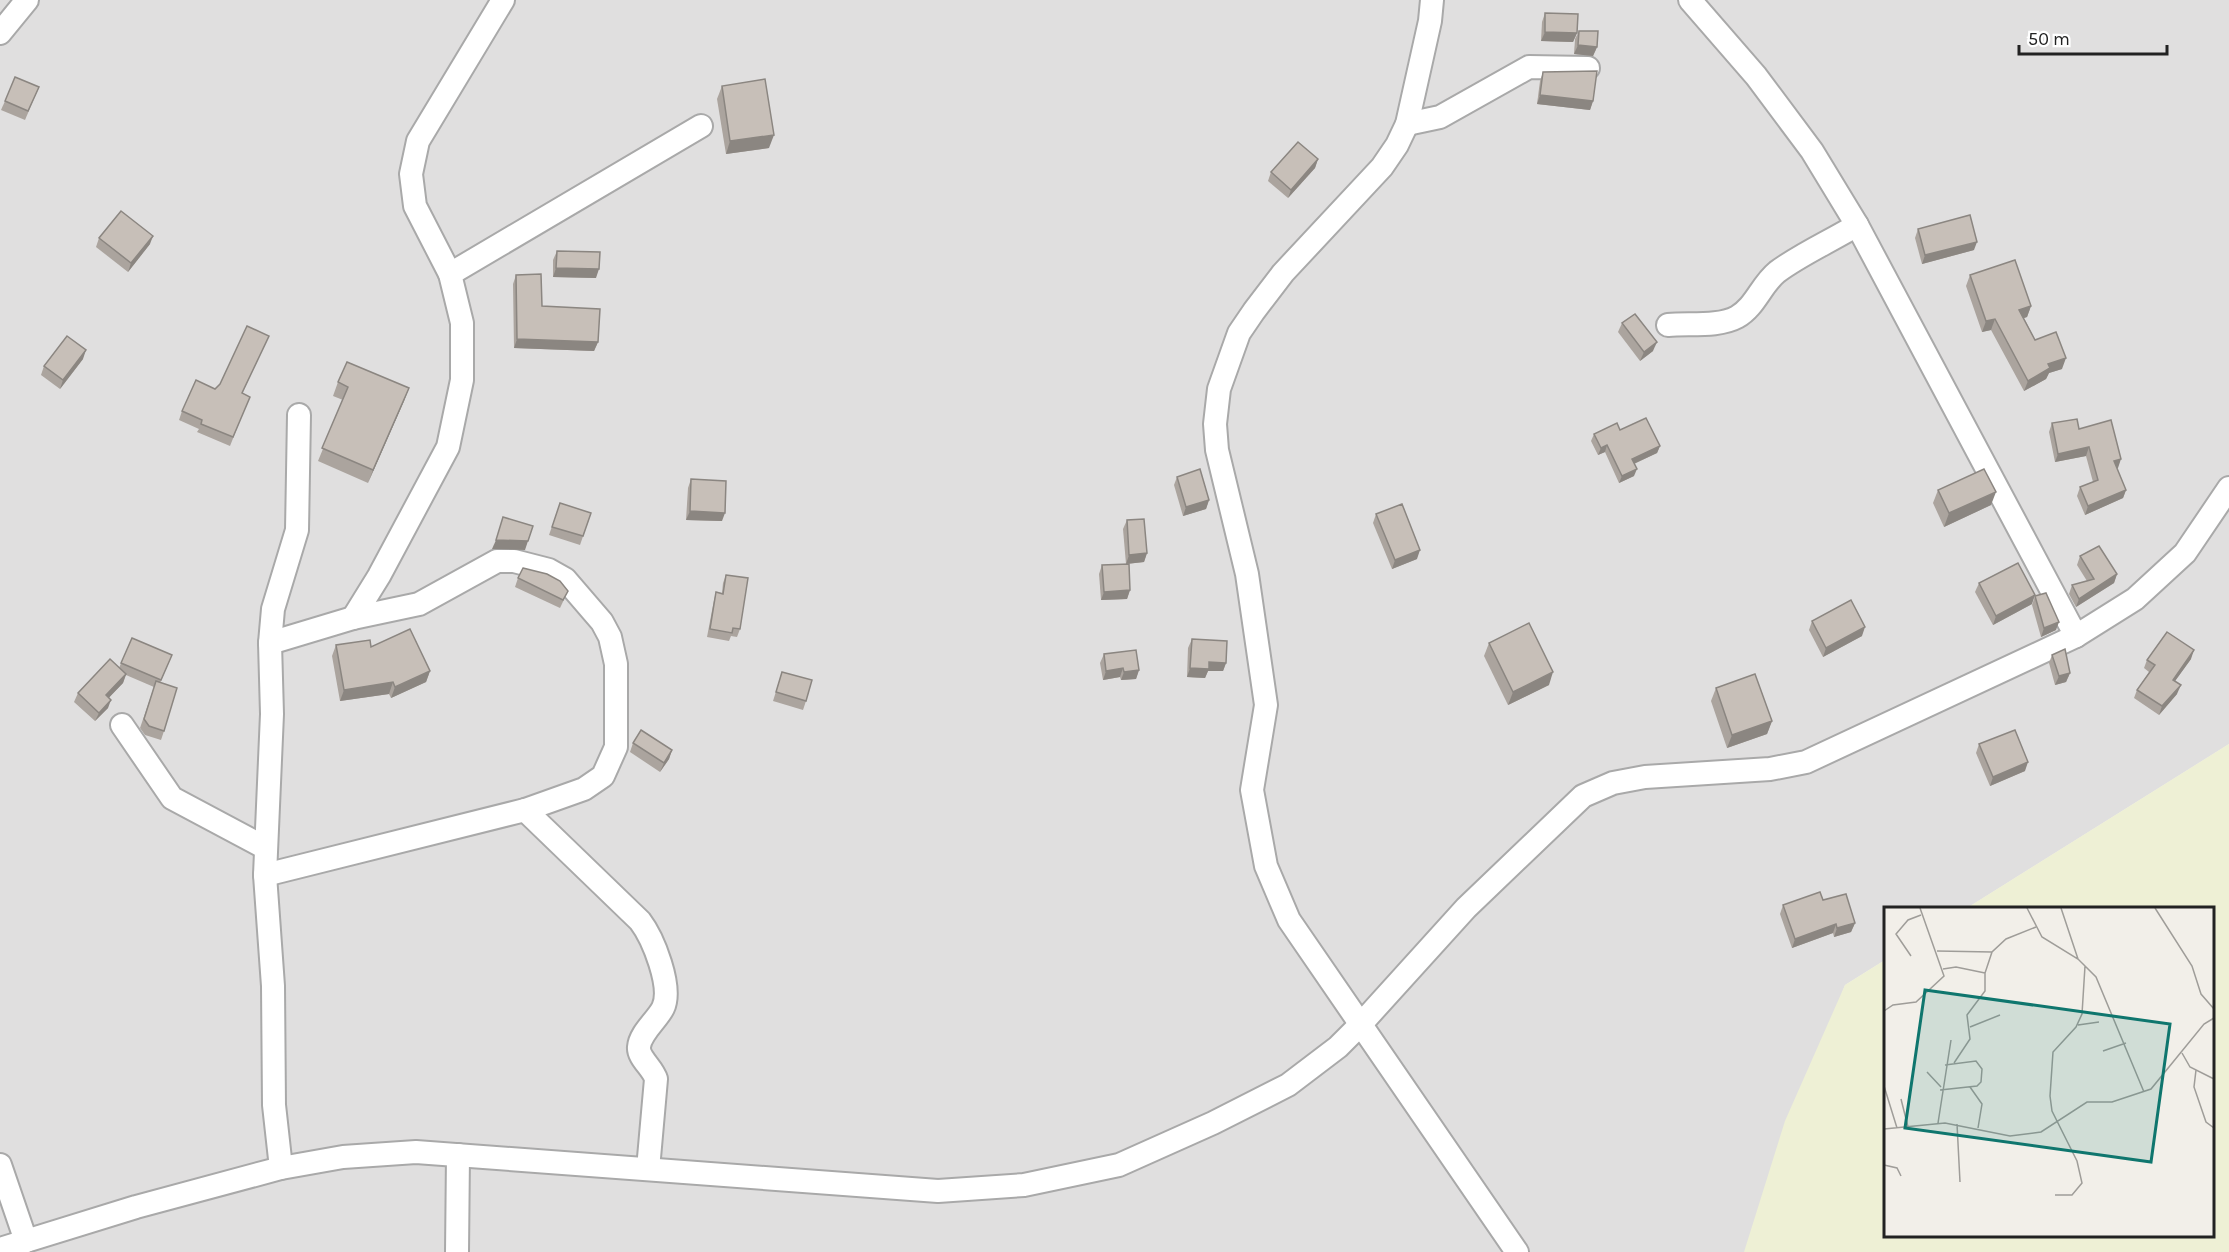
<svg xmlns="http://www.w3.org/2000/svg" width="2229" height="1252" font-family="Karla,sans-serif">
	<rect width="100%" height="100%" fill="#f2efe9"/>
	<path fill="#e0dfdf" d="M0,0H2229V744L1967,908H1886L1885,960L1845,985L1745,1252H0Z"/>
	<path fill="#eef0d5" d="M2229,744V1252H1744L1785,1121L1845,985L1885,960L1886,1236H2212V908H1967Z"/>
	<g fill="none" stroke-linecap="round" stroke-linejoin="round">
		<g stroke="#a9a9a9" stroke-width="26">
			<g id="street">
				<path d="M1432,0L1430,21L1407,124L1397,145L1382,167L1283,273L1254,311L1239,333L1219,389L1215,424L1217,450L1247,574L1266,705L1252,790L1266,866L1289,920L1517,1252"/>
				<path d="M1690,0L1756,76L1812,151L1857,225L2076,636"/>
				<path d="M0,33L27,0"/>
				<path d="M1407,124L1440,117L1529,67L1588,68"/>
				<path d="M450,274L701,126"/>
				<path d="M1668,325C1689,323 1719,327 1737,317C1755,307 1761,285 1777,272C1801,254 1831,241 1857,225"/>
				<path d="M353,618L379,576L448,447L462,380V323L450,274L415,206L411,174L418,141L503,0"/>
				<path d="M122,725L172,798L266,848"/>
				<path d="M525,810L640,921C653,938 673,987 663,1008C657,1020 640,1033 639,1047C638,1058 653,1068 656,1079L648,1169"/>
				<path d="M265,875L525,810L584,789L603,776L616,747V664L610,637L602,622L565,579L549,570L514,561H497L419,604L353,618L270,643"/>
				<path d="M0,1165L26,1241"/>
				<path d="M281,1168L274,1105L273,986L265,875L272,714L270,643L273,609L297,530L299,415"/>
				<path d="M0,1249L136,1207L281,1168L343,1157L416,1152L938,1191L1024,1185L1119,1165L1213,1123L1288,1085L1338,1047L1361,1024L1466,908L1583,796L1613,783L1645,777L1770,769L1806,762L2076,636L2135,599L2185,553L2229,488"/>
				<path d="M457,1252L458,1155"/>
			</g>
		</g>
		<use href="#street" stroke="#fff" stroke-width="22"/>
	</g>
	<g fill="#aba49e">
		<path d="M1545,13L1577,33L1573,42L1541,41L1542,22Z"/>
		<path d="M1579,31L1597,47L1593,56L1574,54L1575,39Z"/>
		<path d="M1543,72L1593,101L1590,110L1537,104L1540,81Z"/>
		<path d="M722,86L769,148L726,154L717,99Z"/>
		<path d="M39,87L25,120L1,110L5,101Z"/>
		<path d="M1318,159L1315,168L1288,198L1268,181L1271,172Z"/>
		<path d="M1918,229L1974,250L1922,264L1915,238Z"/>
		<path d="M99,238L150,244L128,272L96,247Z"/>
		<path d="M557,251L596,278L553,277V260Z"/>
		<path d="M516,275L542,306L598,342L594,351L514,348L513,284Z"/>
		<path d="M1970,275L2031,306L2027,317L2024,318L2035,340L2062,369L2049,373L2046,379L2024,391L1991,330L1982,332L1966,286Z"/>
		<path d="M1622,323L1653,351L1640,361L1618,332Z"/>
		<path d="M265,344L242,394L246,406L230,446L197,432L199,429L179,420L182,411L215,389Z"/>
		<path d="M83,359L60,389L41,375L44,366Z"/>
		<path d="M338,382L409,388L404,401L368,483L318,461L343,400L333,396Z"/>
		<path d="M2052,423L2079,429L2118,468H2117L2126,490L2123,498L2085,515L2077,496L2080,487L2093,482L2086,456L2055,462L2049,432Z"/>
		<path d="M1620,430L1660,446L1657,453L1634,464V476L1619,483L1605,452L1598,455L1591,441L1594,434Z"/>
		<path d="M1177,477L1209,500L1206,509L1183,516L1174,485Z"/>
		<path d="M691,479L722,521L686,520L688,488Z"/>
		<path d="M1938,490L1991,505L1944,527L1933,503Z"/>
		<path d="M560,503L591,513L580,545L549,535Z"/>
		<path d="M1376,514L1417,559L1392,569L1373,523Z"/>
		<path d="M1127,520L1147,553L1144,562L1126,564L1123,529Z"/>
		<path d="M2080,556L2117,574L2114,583L2076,607L2069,594L2072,585L2087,581L2077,565Z"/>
		<path d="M1102,565L1130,590L1127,599L1101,600L1099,574Z"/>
		<path d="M726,575L740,629L737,637L731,636L729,641L707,637L714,600L716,592L722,593L723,583Z"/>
		<path d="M518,578L568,591L560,608L515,587Z"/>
		<path d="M1979,583L2032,604L1993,625L1975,592Z"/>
		<path d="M2035,596L2056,630L2041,637L2032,605Z"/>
		<path d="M1812,621L1862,636L1823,657L1809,630Z"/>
		<path d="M132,638L172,655L160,683L164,731L161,740L145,735L140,728L154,687L126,675L123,683L109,697L108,708L95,721L74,702L78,693L119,668Z"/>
		<path d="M1192,639L1226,663L1223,671H1208L1205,678L1187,677L1188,648Z"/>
		<path d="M1489,643L1549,685L1508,705L1484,656Z"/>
		<path d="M336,645L371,647L430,671L426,682L391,698L389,694L340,701L332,656Z"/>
		<path d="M1104,654L1139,670L1136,679L1121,680L1120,677L1103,680L1100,663Z"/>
		<path d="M2052,655L2070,673L2066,682L2055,685L2049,663Z"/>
		<path d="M2191,659L2175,681L2177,694L2159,715L2134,698L2137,690L2149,672L2144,668L2147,660Z"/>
		<path d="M782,672L806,701L803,710L773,701Z"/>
		<path d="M1716,688L1772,721L1767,734L1727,748L1711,701Z"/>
		<path d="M633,743L672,750L669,759L660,772L630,752Z"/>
		<path d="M1979,744L2025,771L1990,786L1976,753Z"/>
		<path d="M1823,900L1855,923L1851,932L1834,937L1833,933L1792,948L1780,914L1783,905Z"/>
	</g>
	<g fill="#8b8681">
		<path d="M1545,32L1577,33L1573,42L1541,41Z"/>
		<path d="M1578,45L1597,47L1593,56L1574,54Z"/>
		<path d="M1540,95L1593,101L1590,110L1537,104Z"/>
		<path d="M774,135L769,148L726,154L730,141Z"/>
		<path d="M1318,159L1315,168L1288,198L1291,190Z"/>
		<path d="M153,236L150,244L128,272L131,263Z"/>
		<path d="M1977,242L1974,250L1922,264L1925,255Z"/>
		<path d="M556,268L599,269L596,278L553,277Z"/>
		<path d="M2031,306L2027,317L2015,321L2019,310Z"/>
		<path d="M1995,319L1991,330L1982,332L1986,321Z"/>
		<path d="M517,339L598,342L594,351L514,348Z"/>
		<path d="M1657,342L1653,351L1640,361L1644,352Z"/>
		<path d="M86,350L83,359L60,389L63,380Z"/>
		<path d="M2066,358L2062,369L2049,373L2046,379L2024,391L2028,381L2048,364Z"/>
		<path d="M409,388L404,401L368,483L373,470Z"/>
		<path d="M1607,445L1605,452L1598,455L1601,448Z"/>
		<path d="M1660,446L1657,453L1629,466L1632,459Z"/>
		<path d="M2089,447L2086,456L2055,462L2058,454Z"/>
		<path d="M2121,459L2118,468L2111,470L2114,461Z"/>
		<path d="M1637,469L1634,476L1619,483L1622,476Z"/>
		<path d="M2126,490L2123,498L2085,515L2088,506Z"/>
		<path d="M1996,492L1991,505L1944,527L1949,513Z"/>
		<path d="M1209,500L1206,509L1183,516L1186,507Z"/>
		<path d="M690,511L725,513L722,521L686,520Z"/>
		<path d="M496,540L528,541L525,550L492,549Z"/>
		<path d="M1420,550L1417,559L1392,569L1395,560Z"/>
		<path d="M1147,553L1144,562L1126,564L1129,555Z"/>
		<path d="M2117,574L2114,583L2076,607L2079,599Z"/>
		<path d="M1130,590L1127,599L1101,600L1104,592Z"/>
		<path d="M2035,595L2032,604L1993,625L1996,616Z"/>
		<path d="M2059,622L2056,630L2041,637L2044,628Z"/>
		<path d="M1865,627L1862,636L1823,657L1826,648Z"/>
		<path d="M2194,650L2191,659L2170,688L2173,680Z"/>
		<path d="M1209,662L1226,663L1223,671H1208L1205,678L1187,677L1190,668Z"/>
		<path d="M1123,668L1120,677L1103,680L1106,671Z"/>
		<path d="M1139,670L1136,679L1121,680L1124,672Z"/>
		<path d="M430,671L426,682L391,698L395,687Z"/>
		<path d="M1553,672L1549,685L1508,705L1513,692Z"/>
		<path d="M2070,673L2066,682L2055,685L2059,676Z"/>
		<path d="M126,674L123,683L103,704L106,695Z"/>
		<path d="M393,682L389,694L340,701L344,690Z"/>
		<path d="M2181,685L2177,694L2159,715L2162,706Z"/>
		<path d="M111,700L108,708L95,721L99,713Z"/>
		<path d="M1772,721L1767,734L1727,748L1732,735Z"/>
		<path d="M672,750L669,759L660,772L664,763Z"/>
		<path d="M2028,762L2025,771L1990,786L1993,777Z"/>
		<path d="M1855,923L1851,932L1834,937L1837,928Z"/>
		<path d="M1836,924L1833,933L1792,948L1795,939Z"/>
	</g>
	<g fill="#c7bfb8" stroke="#8b8681" stroke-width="1.5">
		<path d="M1545,13L1578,14L1577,33L1545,32Z"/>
		<path d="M1579,31H1598L1597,47L1578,45Z"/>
		<path d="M1597,71L1593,101L1540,95L1543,72Z"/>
		<path d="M15,77L39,87L28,111L5,101Z"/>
		<path d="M765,79L774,135L730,141L722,86Z"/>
		<path d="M1298,142L1318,159L1291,190L1271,172Z"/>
		<path d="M121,211L153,236L131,263L99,238Z"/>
		<path d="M1970,215L1977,242L1925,255L1918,229Z"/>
		<path d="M557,251L600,252L599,269L556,268Z"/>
		<path d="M2015,260L2031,306L2019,310L2035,340L2056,332L2066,358L2048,364L2050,368L2028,381L1995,319L1986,321L1970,275Z"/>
		<path d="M541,274L542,306L600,309L598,342L517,339L516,275Z"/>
		<path d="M1635,314L1657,342L1644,352L1622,323Z"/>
		<path d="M247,326L269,336L242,393L250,397L233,437L201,424L202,420L182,411L196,380L215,389L220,384Z"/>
		<path d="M67,336L86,350L63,380L44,366Z"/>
		<path d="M347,362L409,388L373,470L322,448L348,387L338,382Z"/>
		<path d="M1646,418L1660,446L1632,459L1637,469L1622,476L1607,445L1601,448L1594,434L1617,423L1620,430Z"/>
		<path d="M2077,419L2079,429L2111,420L2121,459L2114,461L2126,490L2088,506L2080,487L2098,480L2089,447L2058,454L2052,423Z"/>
		<path d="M1200,469L1209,500L1186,507L1177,477Z"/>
		<path d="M1984,469L1996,492L1949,513L1938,490Z"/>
		<path d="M691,479L726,481L725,513L690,511Z"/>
		<path d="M560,503L591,513L583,536L552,527Z"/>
		<path d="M1402,504L1420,550L1395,560L1376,514Z"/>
		<path d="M503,517L533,526L528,541L496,540Z"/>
		<path d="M1144,519L1147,553L1129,555L1127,520Z"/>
		<path d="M2099,546L2117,574L2079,599L2072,585L2094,579L2080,556Z"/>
		<path d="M2018,563L2035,595L1996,616L1979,583Z"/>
		<path d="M1129,564L1130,590L1104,592L1102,565Z"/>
		<path d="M523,568L547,574L560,581L568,591L563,600L518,578Z"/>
		<path d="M726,575L748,578L740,629L733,628L732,633L710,629L716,592L723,594Z"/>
		<path d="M2046,593L2059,622L2044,628L2035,596Z"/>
		<path d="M1851,600L1865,627L1826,648L1812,621Z"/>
		<path d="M1529,623L1553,672L1513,692L1489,643Z"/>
		<path d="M410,629L430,671L395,687L393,682L344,690L336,645L370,640L371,647Z"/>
		<path d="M2167,632L2194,650L2173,680L2181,685L2162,706L2137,690L2155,665L2147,660Z"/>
		<path d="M132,638L172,655L161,680L121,663Z"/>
		<path d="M1192,639L1227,641L1226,663L1209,662V669L1190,668Z"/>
		<path d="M2065,649L2070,673L2059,676L2052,655Z"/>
		<path d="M1136,650L1139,670L1124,672L1123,668L1106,671L1104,654Z"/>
		<path d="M110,659L126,674L106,695L111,700L99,713L78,693Z"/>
		<path d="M782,672L812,680L806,701L776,692Z"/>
		<path d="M1755,674L1772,721L1732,735L1716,688Z"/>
		<path d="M156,681L177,688L164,731L149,726L144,719Z"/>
		<path d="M641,730L672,750L664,763L633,743Z"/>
		<path d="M2015,730L2028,762L1993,777L1979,744Z"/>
		<path d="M1820,892L1823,900L1846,894L1855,923L1837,928L1836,924L1795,939L1783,905Z"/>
	</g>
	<g transform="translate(1884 907)">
		<rect width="330" height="330" fill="#f2efe9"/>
		<path fill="none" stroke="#9f9d99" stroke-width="1.5" d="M143,1L158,30L194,52L212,70L260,185M177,1L194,52M271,1L308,59L317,87L330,102M53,44L108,45M27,49L12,27L24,13L37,8M59,62L72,60L101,66M0,104L9,98L32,95L60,69L36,1M194,118L215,115M86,120L116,108M219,144L242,136M298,146L306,160L330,172M70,156L86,132L83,108L101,84V66L108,45L122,32L152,20M312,163L310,180L322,215L330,221M43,165L57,180M0,179L13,221M86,180L98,197L94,221M56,183L93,179L97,175L98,162L92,154L61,158M17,192L24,220M54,216L67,133M73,217L76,275M0,222L61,216L126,229L157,225L203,195H228L267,182L320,117L330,111M0,258L13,261L17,269M171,288H188L198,276L193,254L168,204L166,189L169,145L192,120L198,107L201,59"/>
		<path fill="#0f766e" fill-opacity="0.15" stroke="#0f766e" stroke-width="3" d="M41,83L286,117L267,255L21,221Z"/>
		<rect width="330" height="330" fill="none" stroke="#222" stroke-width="3"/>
	</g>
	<path d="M2019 45v9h148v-9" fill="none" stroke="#222222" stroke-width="3"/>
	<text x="2028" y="45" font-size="18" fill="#222222" stroke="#ffffff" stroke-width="4.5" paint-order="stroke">50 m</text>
</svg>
